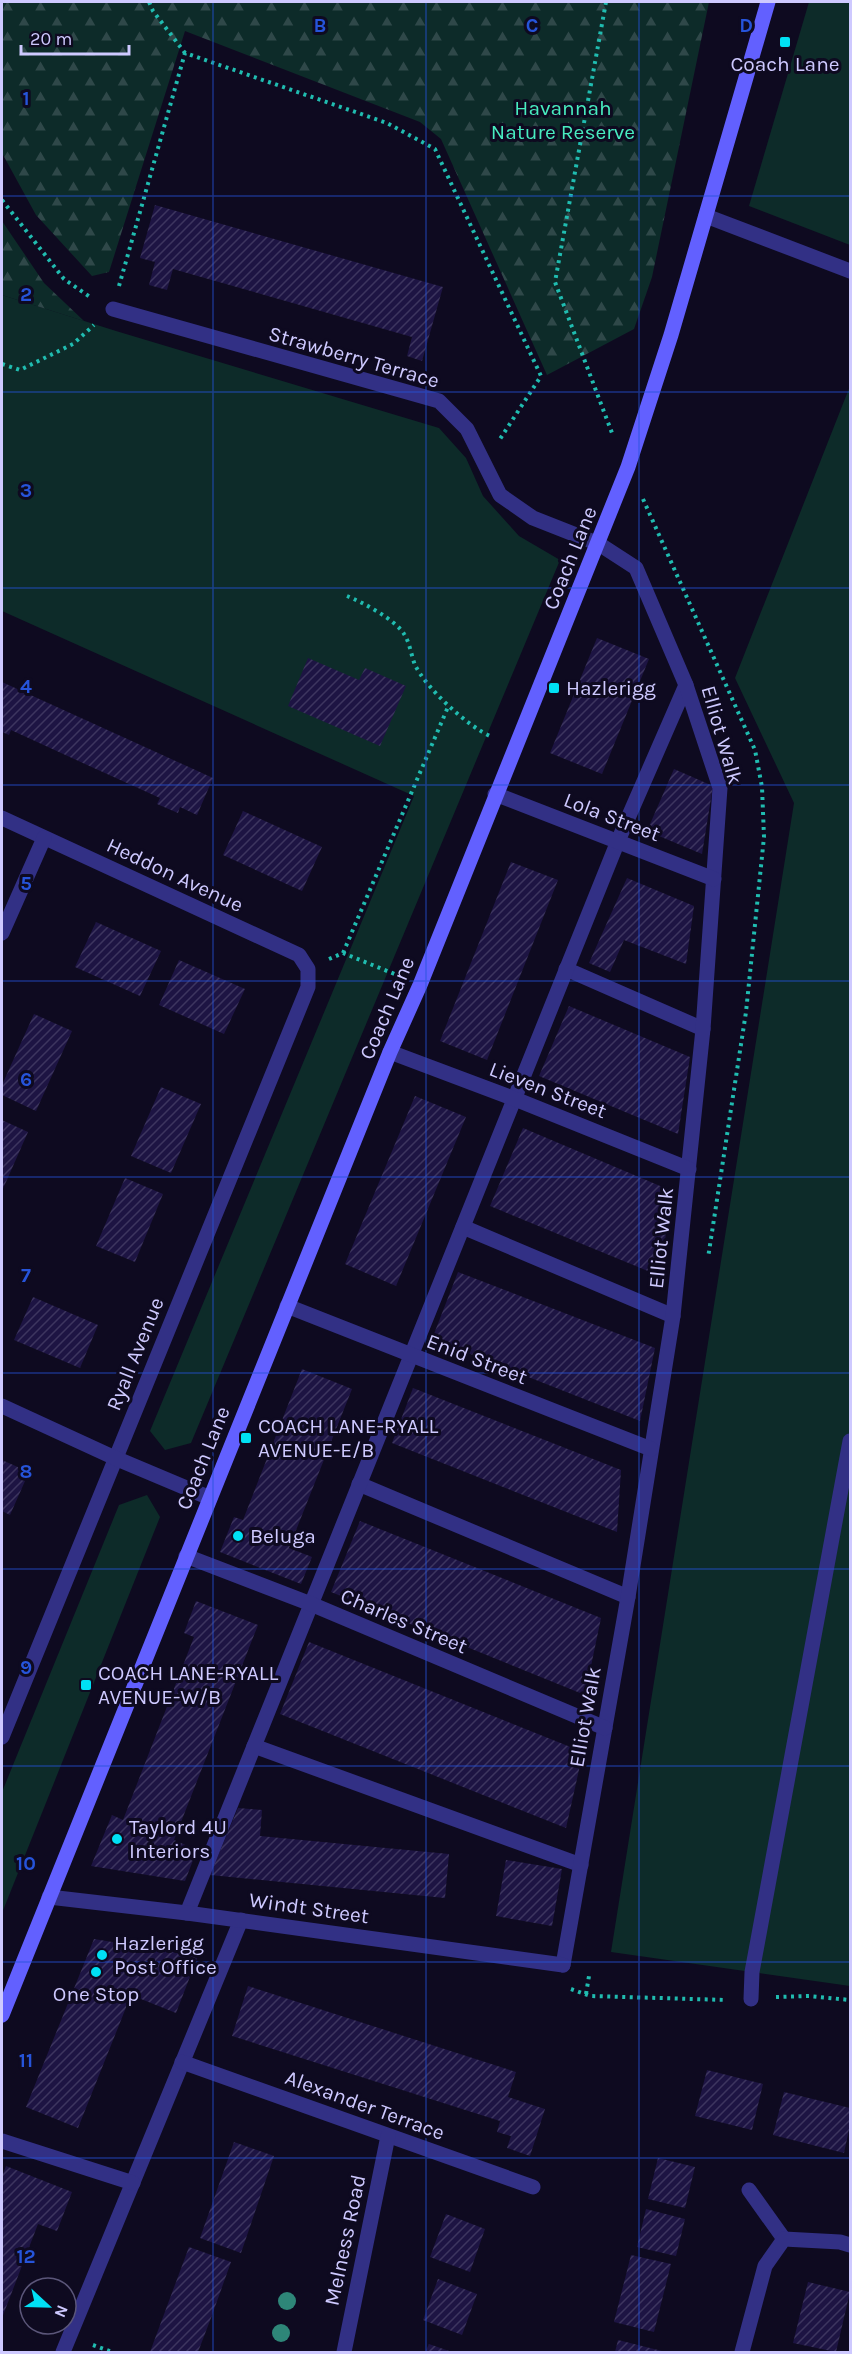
<svg xmlns="http://www.w3.org/2000/svg" width="852" height="2354" font-family="Karla,sans-serif">
	<defs>
		<pattern id="forest-firs" width="22" height="20" patternUnits="userSpaceOnUse" patternTransform="scale(1.5)"><rect width="22" height="20" fill="#0d2b29"/><path d="M5 1l3.5 6h-7zM16 11l3.5 6h-7z" fill="#2f4849"/></pattern>
		<pattern id="building-hatch" width="6" height="6" patternUnits="userSpaceOnUse" patternTransform="scale(1.5)"><rect width="6" height="6" fill="#1d1443"/><path d="M-1 1l2-2M0 6l6-6M5 7l2-2" fill="none" stroke="#3d355f"/></pattern>
	</defs>
	<rect width="100%" height="100%" fill="#0e0a20"/>
	<g fill="#0d2b29">
		<path d="M809,2H850V245L749,206Z"/>
		<path d="M2,295L116,331L439,428L466,458L483,496L519,536L560,560L191,1443L165,1450L150,1431L414,796L2,611Z"/>
		<path d="M850,386V1986L611,1952L794,803L735,678Z"/>
		<path d="M147,1495L160,1517L2,1913V1792L119,1505Z"/>
	</g>
	<g fill="url(#forest-firs)">
		<path d="M2,2H709L652,277L634,329L547,375L441,139L420,122L185,31L109,272L92,276L36,215L2,153Z"/>
		<path d="M2,221L44,283L84,321L2,295Z"/>
	</g>
	<g fill="url(#building-hatch)">
		<path d="M155,205L443,287L422,361L407,356L412,337L173,269L167,290L149,285L155,262L140,258Z"/>
		<path d="M597,638L649,659L602,774L550,753Z"/>
		<path d="M308,658L359,680L365,668L406,686L380,746L288,706Z"/>
		<path d="M2,682L213,778L197,815L180,807L178,813L157,804L160,798L85,764L11,730L9,735L2,732Z"/>
		<path d="M674,769L713,786L702,854L647,831Z"/>
		<path d="M243,811L322,847L302,891L223,855Z"/>
		<path d="M511,862L558,880L487,1060L440,1041Z"/>
		<path d="M627,878L694,906L686,964L624,940L610,972L589,963Z"/>
		<path d="M96,922L161,951L140,996L75,967Z"/>
		<path d="M179,960L245,989L224,1034L159,1005Z"/>
		<path d="M569,1006L690,1057L678,1134L539,1076Z"/>
		<path d="M34,1014L72,1031L36,1111L2,1095V1085Z"/>
		<path d="M161,1087L201,1104L171,1173L131,1156Z"/>
		<path d="M415,1096L466,1117L396,1286L345,1264Z"/>
		<path d="M2,1120L28,1132L2,1191Z"/>
		<path d="M523,1128L672,1191L660,1276L490,1206Z"/>
		<path d="M125,1178L163,1194L135,1262L96,1246Z"/>
		<path d="M458,1272L655,1348L640,1421L432,1339Z"/>
		<path d="M33,1297L98,1325L80,1368L14,1340Z"/>
		<path d="M302,1369L352,1389L289,1548L312,1557L301,1584L220,1552L234,1517L243,1520Z"/>
		<path d="M413,1388L621,1470L617,1532L392,1443Z"/>
		<path d="M2,1460L29,1472L10,1515L2,1511Z"/>
		<path d="M360,1521L601,1618L585,1695L331,1592Z"/>
		<path d="M196,1601L258,1625L174,1840L197,1850L185,1881L91,1866L112,1815L123,1820L194,1637L184,1633Z"/>
		<path d="M309,1642L583,1752L566,1828L280,1714Z"/>
		<path d="M238,1808L262,1810L260,1836L449,1854L445,1898L210,1875Z"/>
		<path d="M506,1860L562,1869L552,1926L496,1916Z"/>
		<path d="M94,1939L198,1956L176,2013L131,1995L78,2128L26,2107Z"/>
		<path d="M248,1986L516,2072L508,2097L545,2109L530,2156L507,2148L511,2136L497,2132L500,2121L232,2036Z"/>
		<path d="M707,2070L763,2084L752,2130L695,2116Z"/>
		<path d="M784,2092L850,2108V2125L844,2153L773,2135Z"/>
		<path d="M234,2142L274,2156L241,2253L200,2238Z"/>
		<path d="M658,2158L695,2167L685,2208L648,2199Z"/>
		<path d="M6,2166L72,2192L57,2231L38,2224L2,2318V2176Z"/>
		<path d="M646,2209L685,2219L676,2256L637,2247Z"/>
		<path d="M446,2214L485,2229L470,2272L430,2257Z"/>
		<path d="M189,2247L231,2262L211,2318L198,2352H150Z"/>
		<path d="M631,2255L671,2264L654,2332L614,2322Z"/>
		<path d="M438,2279L477,2294L462,2335L423,2320Z"/>
		<path d="M808,2282L850,2292L836,2352L793,2343Z"/>
		<path d="M618,2340L666,2352H615Z"/>
		<path d="M429,2344L452,2352H425Z"/>
	</g>
	<g fill="none" stroke-linecap="round" stroke-linejoin="round">
		<g stroke="#20bcb0" stroke-width="4" stroke-dasharray="3 4.5" stroke-linecap="butt">
			<path d="M149,2L153,11L185,53"/>
			<path d="M606,2L555,282L612,433"/>
			<path d="M2,200L64,279L90,297"/>
			<path d="M119,286L185,53L387,123L435,149L541,376L500,439"/>
			<path d="M2,364L20,370L73,344L94,325"/>
			<path d="M643,499L755,750L762,787L764,837L746,1012L708,1258"/>
			<path d="M347,596C362,602 396,620 404,634C410,643 411,655 415,665C427,689 467,726 492,737"/>
			<path d="M343,953L448,707"/>
			<path d="M329,959L343,953L397,975"/>
			<path d="M571,1989L590,1996L727,2000"/>
			<path d="M586,1994L589,1976"/>
			<path d="M776,1997L809,1996L850,2000"/>
			<path d="M93,2345L112,2352"/>
		</g>
		<g stroke="#323085" stroke-width="15">
			<path d="M706,216L850,271"/>
			<path d="M566,969L703,1029"/>
			<path d="M463,1227L673,1316"/>
			<path d="M359,1484L628,1597"/>
			<path d="M254,1746L581,1865"/>
			<path d="M187,1913L618,841L686,685"/>
			<path d="M563,1965L628,1597L673,1316L703,1029L720,788L686,685L636,568L599,544"/>
			<path d="M751,1999L752,1972L850,1441"/>
			<path d="M63,2352L241,1920"/>
		</g>
		<g stroke="#323085" stroke-width="15">
			<path d="M113,309L439,401L467,429L500,495L533,518L599,544"/>
			<path d="M495,794L714,879"/>
			<path d="M2,818L299,955L308,969V987L2,1737"/>
			<path d="M2,933L44,838"/>
			<path d="M390,1052L515,1099L689,1169"/>
			<path d="M287,1306L651,1449"/>
			<path d="M2,1406L115,1458L210,1498"/>
			<path d="M186,1556L311,1604L605,1728"/>
			<path d="M49,1897L187,1913L563,1965"/>
			<path d="M182,2062L533,2187"/>
			<path d="M2,2141L133,2183"/>
			<path d="M749,2190L784,2239"/>
			<path d="M344,2352L388,2136"/>
			<path d="M742,2352L765,2266L784,2239L840,2242L850,2245"/>
		</g>
		<path stroke="#6260ff" stroke-width="15" d="M2,2015L390,1052L420,985L628,467L671,335L768,2"/>
	</g>
	<g fill="#2e8678">
		<circle cx="287" cy="2301" r="9"/>
		<circle cx="281" cy="2333" r="9"/>
	</g>
	<path fill="none" stroke="#2654da" stroke-width="1.5" stroke-opacity="0.55" d="M213,2V2352M426,2V2352M639,2V2352M2,196H850M2,392H850M2,588H850M2,785H850M2,981H850M2,1177H850M2,1373H850M2,1569H850M2,1766H850M2,1962H850M2,2158H850"/>
	<g fill="#00e0f4" stroke="#0e0a20" stroke-width="2">
		<rect x="779" y="36" width="12" height="12" rx="3"/>
		<rect x="548" y="682" width="12" height="12" rx="3"/>
		<rect x="240" y="1432" width="12" height="12" rx="3"/>
		<circle cx="238" cy="1536" r="6"/>
		<rect x="80" y="1679" width="12" height="12" rx="3"/>
		<circle cx="117" cy="1839" r="6"/>
		<circle cx="102" cy="1955" r="6"/>
		<circle cx="96" cy="1972" r="6"/>
	</g>
	<g text-anchor="middle" stroke-width="6" stroke-linejoin="round" paint-order="stroke">
		<g font-size="21" fill="#cec9ff" stroke="#0e0a20" text-anchor="start">
			<text x="785" y="71" text-anchor="middle">Coach Lane</text>
			<text x="566" y="695">Hazlerigg</text>
			<text x="258" y="1433">COACH LANE-RYALL<tspan x="258" dy="24">AVENUE-E/B</tspan></text>
			<text x="250" y="1543">Beluga</text>
			<text x="98" y="1680">COACH LANE-RYALL<tspan x="98" dy="24">AVENUE-W/B</tspan></text>
			<text x="129" y="1834">Taylord 4U<tspan x="129" dy="24">Interiors</tspan></text>
			<text x="114" y="1950">Hazlerigg<tspan x="114" dy="24">Post Office</tspan></text>
			<text x="96" y="2001" text-anchor="middle">One Stop</text>
		</g>
		<g font-size="21" fill="#48ecc0" stroke="#0e0a20">
			<text x="563" y="115">Havannah<tspan x="563" dy="24">Nature Reserve</tspan></text>
		</g>
		<g font-size="21" fill="#cec9ff" stroke="#0e0a20">
			<text transform="translate(354 357) rotate(16)" y="7">Strawberry Terrace</text>
			<text transform="translate(570 558) rotate(-68)" y="7">Coach Lane</text>
			<text transform="translate(722 735) rotate(74)" y="7">Elliot Walk</text>
			<text transform="translate(612 817) rotate(21)" y="7">Lola Street</text>
			<text transform="translate(175 875) rotate(25)" y="7">Heddon Avenue</text>
			<text transform="translate(387 1008) rotate(-67)" y="7">Coach Lane</text>
			<text transform="translate(548 1090) rotate(21)" y="7">Lieven Street</text>
			<text transform="translate(661 1238) rotate(-84)" y="7">Elliot Walk</text>
			<text transform="translate(135 1354) rotate(-68)" y="7">Ryall Avenue</text>
			<text transform="translate(477 1359) rotate(21)" y="7">Enid Street</text>
			<text transform="translate(203 1458) rotate(-68)" y="7">Coach Lane</text>
			<text transform="translate(404 1621) rotate(23)" y="7">Charles Street</text>
			<text transform="translate(585 1717) rotate(-80)" y="7">Elliot Walk</text>
			<text transform="translate(309 1908) rotate(8)" y="7">Windt Street</text>
			<text transform="translate(365 2105) rotate(20)" y="7">Alexander Terrace</text>
			<text transform="translate(345 2240) rotate(-78)" y="7">Melness Road</text>
		</g>
	</g>
	<g font-size="20" text-anchor="middle" font-weight="bold" fill="#2654da" stroke="#0e0a20" stroke-width="6" stroke-linejoin="round" paint-order="stroke">
		<text x="320" y="32">B</text>
		<text x="532" y="32">C</text>
		<text x="746" y="32">D</text>
		<text x="26" y="105">1</text>
		<text x="26" y="301">2</text>
		<text x="26" y="497">3</text>
		<text x="26" y="693">4</text>
		<text x="26" y="890">5</text>
		<text x="26" y="1086">6</text>
		<text x="26" y="1282">7</text>
		<text x="26" y="1478">8</text>
		<text x="26" y="1674">9</text>
		<text x="26" y="1870">10</text>
		<text x="26" y="2067">11</text>
		<text x="26" y="2263">12</text>
	</g>
	<rect width="852" height="2354" fill="none" stroke="#cec9ff" stroke-width="6"/>
	<g transform="translate(48 2306) rotate(112)"><circle r="28" fill="#0e0a20" stroke="#5b5679" stroke-width="1.5"/>
	<path d="M0-4.5L10 22L0 15L-10 22Z" fill="#00e0f4"/>
	<text y="-9" font-size="16" font-weight="bold" text-anchor="middle" fill="#cec9ff">N</text>
	</g>
	<path d="M21 45v9h108v-9" fill="none" stroke="#cec9ff" stroke-width="3"/>
	<text x="30" y="45" font-size="18" fill="#cec9ff" stroke="#0e0a20" stroke-width="4.5" paint-order="stroke">20 m</text>
</svg>
